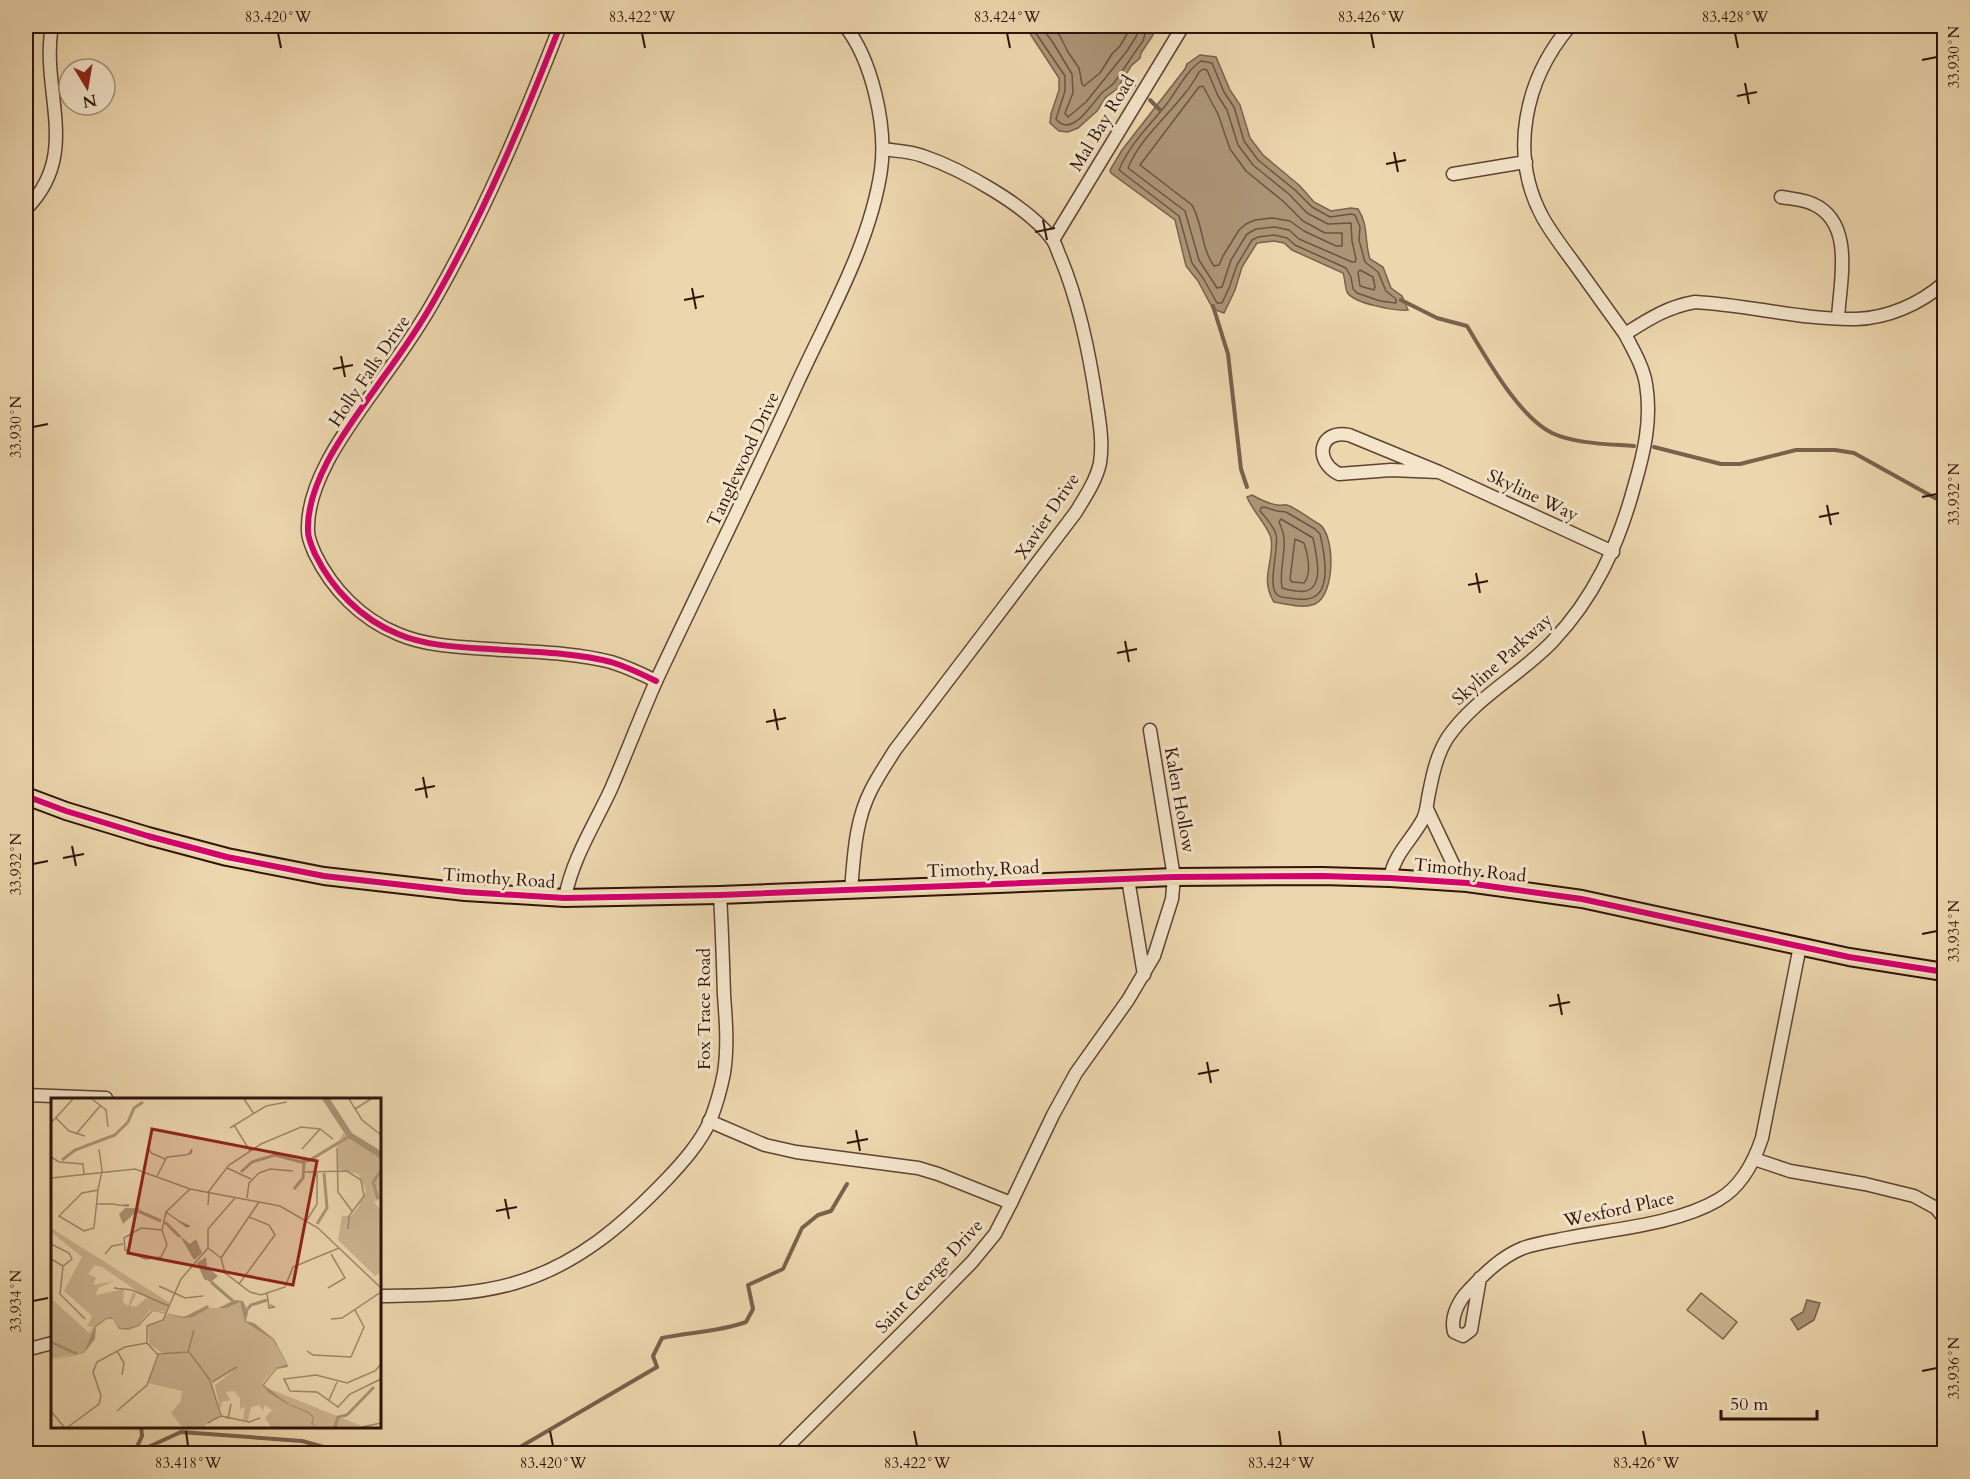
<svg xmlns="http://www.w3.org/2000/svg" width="1970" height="1479" font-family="Cardo,serif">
	<rect width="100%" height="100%" fill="#ecd6ad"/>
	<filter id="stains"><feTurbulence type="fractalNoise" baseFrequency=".00333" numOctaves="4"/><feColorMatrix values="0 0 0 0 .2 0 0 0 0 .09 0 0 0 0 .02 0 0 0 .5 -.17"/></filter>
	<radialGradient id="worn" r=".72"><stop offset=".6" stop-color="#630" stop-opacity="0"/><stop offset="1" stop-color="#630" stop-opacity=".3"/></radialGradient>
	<path fill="#ccb591" stroke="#7d644e" stroke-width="1.5" d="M1701,1293L1737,1322L1723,1339L1687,1310Z"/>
	<g fill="#ab9476" stroke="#79614b" stroke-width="1.5">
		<path d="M1025,26H1147L1153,35L1141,53L1140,58L1131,66L1117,89L1106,97L1097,111L1078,128L1068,132L1059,131L1050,123L1051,114L1059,90V78Z"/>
		<path d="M1200,55L1216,57L1230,90L1240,105L1250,138L1263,155L1300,186L1314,202L1331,211L1351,208L1358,209C1369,226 1364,240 1370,259L1383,267L1391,288L1402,296L1408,310C1396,311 1354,304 1347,292C1345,287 1345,278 1343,273L1292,250L1284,243L1274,241L1257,243L1242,267L1235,290L1224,313L1213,309L1198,281L1186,266L1175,220L1111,173L1110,170L1122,150L1185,69L1187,64Z"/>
		<path d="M1252,495C1259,499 1269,504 1278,505C1281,506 1284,504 1287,505C1294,507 1312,520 1319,524C1335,534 1336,594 1315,604C1303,609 1286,604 1274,602C1259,578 1275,561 1271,538C1268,526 1253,512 1247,497Z"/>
		<path d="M1807,1300L1820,1303L1814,1320L1798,1330L1791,1319L1803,1312Z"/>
	</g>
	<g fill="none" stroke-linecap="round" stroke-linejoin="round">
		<g stroke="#6c5440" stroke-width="1.5">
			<path d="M1031,26L1065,76V91L1056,119C1072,139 1092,103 1102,93C1105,90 1110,87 1113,84C1124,70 1132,55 1143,41L1145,34L1143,26"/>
			<path d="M1040,26L1052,41L1072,74L1073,93L1065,113L1068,117L1086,102L1127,51L1137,35L1136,26"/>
			<path d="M1051,26L1060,36L1068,52L1079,68L1082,84L1084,86L1100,73L1112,54L1120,46L1127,34V26"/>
			<path d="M1201,61L1212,63L1224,92L1234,107L1244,141L1258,160L1295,190L1312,207L1330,217L1351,214L1355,215L1360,227L1359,240L1365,262L1378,272L1386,291L1396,299V303L1380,301L1357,293L1353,289L1351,277L1346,268L1295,245L1287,238L1274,235L1258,237L1252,240L1237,265L1229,288L1222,303H1217L1203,278L1192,263L1179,216L1119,170C1129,145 1149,126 1166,105C1177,91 1186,71 1201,61Z"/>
			<path d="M1203,69L1207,70L1218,96L1227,110L1238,145L1253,165L1290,195L1307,213L1328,224L1351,223L1352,241L1356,259L1355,262H1352L1299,239L1289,230L1275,227L1256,229L1247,234L1231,260L1222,287L1217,288L1199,260L1185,211L1128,168C1143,131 1181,107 1199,72Z"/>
			<path d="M1203,86L1218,114L1230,149L1246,171L1284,202L1303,221L1325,233H1342V246H1336L1304,231L1290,221L1273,218L1255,220L1246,224L1239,230L1223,256L1219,265L1214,266C1201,248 1203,224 1192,205L1140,165L1199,87Z"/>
			<path d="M1360,270L1373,277L1375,287L1374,290L1360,286L1358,272Z"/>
			<path d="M1264,507L1277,511L1286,512L1315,529L1320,534C1324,551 1334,596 1307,599C1301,600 1295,599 1289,598C1286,597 1282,598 1279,596C1265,590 1280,547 1276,534C1273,525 1266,518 1260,511L1261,508Z"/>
			<path d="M1281,519L1313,538C1317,557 1327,596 1296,591C1291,590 1287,590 1282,588C1278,563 1291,546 1279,522Z"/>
			<path d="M1295,539L1304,543C1308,554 1312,574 1304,583L1292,582L1290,579Z"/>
		</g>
		<g stroke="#79614b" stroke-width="4">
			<path d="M1122,72L1134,85"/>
			<path d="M1150,100L1160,110"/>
			<path d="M1401,300L1437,318L1467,326C1486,357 1518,416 1552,433C1575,444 1609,444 1634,446"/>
			<path d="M1213,306L1228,354L1241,469L1247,487"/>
			<path d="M1654,447L1721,464H1740L1796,450H1835L1854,453L1944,503"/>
			<path d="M135,1451L142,1436L141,1426"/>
			<path d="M133,1454L181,1432L302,1441L349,1454"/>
			<path d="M508,1454L657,1367L653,1356L662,1338C690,1332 719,1332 746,1322L753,1309L748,1285L783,1269L802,1228L818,1215L831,1211L847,1184"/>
		</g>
		<g stroke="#5e4433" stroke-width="15">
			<g id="minor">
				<path d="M560,26C524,118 485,211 436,297C420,326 401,353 382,379C353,421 306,478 308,531C308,539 312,547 315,554C332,589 361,619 398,634C426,646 459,647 489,649C529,652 572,652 611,662C627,667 642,674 656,681"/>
				<path d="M1570,26C1525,79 1508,154 1543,218C1552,234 1563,248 1574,263C1591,287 1608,310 1625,334C1649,319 1667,307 1695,302C1749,305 1802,320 1856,319C1888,318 1920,304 1944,283"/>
				<path d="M1453,174L1526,162"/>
				<path d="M1781,197C1792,199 1803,199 1813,204C1855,223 1840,281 1838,318"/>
				<path d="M26,209C82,153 40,92 52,26"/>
				<path d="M1053,240L1183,26"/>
				<path d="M1439,472L1391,470L1339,474C1314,462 1318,429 1349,435L1439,472L1613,552"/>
				<path d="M1427,809L1455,868L1460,883"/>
				<path d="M1390,878C1394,854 1412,840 1423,819C1427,811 1427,802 1429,793C1433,773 1437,754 1448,737C1475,698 1519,676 1552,642C1594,598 1618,546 1634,487C1644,453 1652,420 1646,384C1643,366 1633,350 1625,334"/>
				<path d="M1128,879L1144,975"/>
				<path d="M851,890C854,856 855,821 871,790C878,776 887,763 895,750L1076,512C1085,497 1096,481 1100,463C1103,444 1100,424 1097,405C1090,356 1080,305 1061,259C1058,253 1056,244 1052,239C1028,206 961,169 923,156C910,151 896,151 883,149"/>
				<path d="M565,898C572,859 595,824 611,789C627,752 641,715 657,679C703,581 751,485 796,386C827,318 870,245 881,170C887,126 872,60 845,26"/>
				<path d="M26,1095L106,1098"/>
				<path d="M709,1121L765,1145L796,1152L918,1168L938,1174L1011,1203"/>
				<path d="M1754,1159L1790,1171L1865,1184L1914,1196L1936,1208L1944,1218"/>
				<path d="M1480,1278L1471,1330L1463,1336L1454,1332C1450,1317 1459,1300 1469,1290C1485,1273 1501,1257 1523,1248C1537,1243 1552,1241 1567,1238C1614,1229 1677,1224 1718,1200C1741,1187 1754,1162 1762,1138L1800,946"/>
				<path d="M380,1296C425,1295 471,1296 515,1283C577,1265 623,1225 667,1179C683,1162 700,1143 710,1121C716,1106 721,1088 724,1073C728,1047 726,1021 724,995C723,962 722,929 720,895"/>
				<path d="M26,1350L52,1343"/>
				<path d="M780,1454L927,1308L972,1262L995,1234L1011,1203L1053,1115L1076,1073L1128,1000L1154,956L1172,899L1174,877L1150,730"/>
			</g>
		</g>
		<g stroke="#2e140a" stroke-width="20">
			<path id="major" d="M26,796L66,811L148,836L227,857L324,876L465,892L565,898L720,895L1174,877L1322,876L1390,878L1467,883L1582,899L1849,957L1944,972"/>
		</g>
		<use href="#minor" stroke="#f3e4ca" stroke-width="12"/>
		<use href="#major" stroke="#ecd6ad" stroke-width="16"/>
		<g stroke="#f3e4ca" stroke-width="10">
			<g id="cycleway">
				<path d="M560,26C524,118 485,211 436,297C420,326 401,353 382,379C353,421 306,478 308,531C308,539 312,547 315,554C332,589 361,619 398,634C426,646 459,647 489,649C529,652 572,652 611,662C627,667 642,674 656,681"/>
				<path d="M26,796L66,811L148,836L227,857L324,876L465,892L565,898L720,895L1174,877L1322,876L1390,878L1467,883L1582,899L1849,957L1944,972"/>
			</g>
		</g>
		<use href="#cycleway" stroke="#d6006c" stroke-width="6"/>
	</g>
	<path fill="none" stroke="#2e140a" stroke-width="2" d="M278,33L281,48M642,33L645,48M1007,33L1010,48M1371,33L1374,48M1735,33L1738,48M1922,60L1937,57M1745,83L1749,104M1737,96L1757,92M1394,152L1398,172M1386,164L1406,160M1043,220L1047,240M1035,232L1055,228M692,288L696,309M684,300L704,296M341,356L345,377M333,369L353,365M33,427L48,424M1922,497L1937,494M1827,505L1831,525M1819,517L1839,513M1476,573L1480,593M1468,585L1488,581M1125,641L1129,662M1117,653L1137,649M774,709L778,730M766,722L786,718M423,777L427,798M415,790L435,786M72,846L76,866M63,858L84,854M33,864L48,861M1922,934L1937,931M1558,994L1562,1015M1549,1006L1570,1002M1207,1062L1211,1083M1198,1074L1219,1070M856,1130L860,1151M847,1143L868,1139M505,1199L509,1219M496,1211L517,1207M33,1301L48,1298M1922,1371L1937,1368M186,1431L188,1446M550,1431L553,1446M914,1431L917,1446M1279,1431L1281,1446M1643,1431L1646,1446"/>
	<g text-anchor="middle" stroke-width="6" stroke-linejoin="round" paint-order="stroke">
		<g font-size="18" fill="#2e140a" stroke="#f3e4ca">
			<text transform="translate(1102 123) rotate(-59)" y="6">Mal Bay Road</text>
			<text transform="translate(369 371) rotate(-56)" y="6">Holly Falls Drive</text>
			<text transform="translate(743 459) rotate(-65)" y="6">Tanglewood Drive</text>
			<text transform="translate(1533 495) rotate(25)" y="6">Skyline Way</text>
			<text transform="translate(1047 516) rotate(-56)" y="6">Xavier Drive</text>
			<text transform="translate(1502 659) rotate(-42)" y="6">Skyline Parkway</text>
			<text transform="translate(1180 800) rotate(80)" y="6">Kalen Hollow</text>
			<text transform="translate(983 869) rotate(-2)" y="6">Timothy Road</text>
			<text transform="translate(1470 870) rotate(6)" y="6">Timothy Road</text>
			<text transform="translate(499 878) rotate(4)" y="6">Timothy Road</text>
			<text transform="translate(704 1009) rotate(-90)" y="6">Fox Trace Road</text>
			<text transform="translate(1619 1209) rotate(-12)" y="6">Wexford Place</text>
			<text transform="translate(929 1276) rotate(-47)" y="6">Saint George Drive</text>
		</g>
	</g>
	<g transform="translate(51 1098)">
		<rect width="330" height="330" fill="#ecd6ad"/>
		<path d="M292,35L330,61V101L323,104L330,112V174L324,178L287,142L291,118H300L307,110L315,92L307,76L287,71L286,48ZM0,130L119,205L115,214L99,212L87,227L76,230H69L61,219L55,220L44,228L33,254L0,261V188L2,202L38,235L42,229L36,228L41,219L38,215L13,193L31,159L0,134ZM44,167L51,169L99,202L95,200L85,209L79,208L85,196L82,194L77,208L72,204L73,191L45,197L47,190L64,183L42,187L45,180L37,176ZM188,203L195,215L194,224L222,242L236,266L227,268L211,285L218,295L234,303L216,290L311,328L220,329L214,320L221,312L214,307L212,313L208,307L200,309L197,323L192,322L194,309L189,311V300L183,293L175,294L179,302L171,304L169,312L164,287L188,268L161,283L138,255L159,283L169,319L156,323L154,329H131L120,315L130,303L131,293L97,285L108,257H114L98,246L97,226L110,224L115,217L142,219L158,210H175Z" fill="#ccb591" fill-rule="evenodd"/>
		<path d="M271,1H279L301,35L330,53V61L296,39ZM74,110H89L72,126L68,116ZM129,138L139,146L145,141L151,155L143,162ZM155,159L156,169L167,178L160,184L153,181L146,165ZM184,202L192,203L197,214L195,223L203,225L223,241L236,265L237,269L226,271L213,287L238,306L258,314L263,319L262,326L266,329L260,326L262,320L257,315L236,306L218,295L211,287L226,269L236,266L222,242L194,224L189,204L175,210H167ZM157,207L158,210L142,219L133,220L102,213L88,228L77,232L68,231L62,221H56L45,229L44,241L33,255L0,263L33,254L44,228L55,220L61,219L69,230H76L87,227L101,212L133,219Z" fill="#ab9476"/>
		<path fill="none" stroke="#ab9476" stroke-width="3" d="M11,62L24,52L64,37L77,24L83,10L92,4M190,74L201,64L224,57L250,64L259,62L297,39M243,91L252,80L253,64M327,101L322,84L330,73M87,113L110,123M114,124L129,139M266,126L276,110L273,75M160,184L182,203M195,213L200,207L216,202M0,244L26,256M284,329L287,319L296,317L323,289"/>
		<path fill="none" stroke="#a0886c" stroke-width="1.5" d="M41,1L55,12L57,29M193,1L203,16M298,1L311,22L330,37M304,11L320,1M5,20L18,33L34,38M0,25L22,1M183,27L199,53M179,30L215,8L236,4M25,36L50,7M286,50L287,94L301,113M251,51L269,31M98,53L97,48L100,55L114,61M0,59L8,64L32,66L33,76M176,70L200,81M254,74L296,73L310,82L313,98L298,118L297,131M106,78L116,59L135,57L138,56L140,55L141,51L138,56M0,80L84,71L139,91L229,108L267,130L330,190M47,92L43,130L33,133L8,118L31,95L47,92L51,73L48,51M196,100L198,85L208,75L219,71L242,73M208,104L170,160L174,175L199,194L210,197L234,189L242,169L288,150M45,106H61L76,108L78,107H73M157,107L158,93L178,67L210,46L250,29L269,31L282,41M115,114L136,129L138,128L129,124M256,122L266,106V73M90,130L111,132L116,147L110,159L94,161L74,152L73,140ZM111,132L115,114L139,91M0,146L18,155L21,161L12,168L0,161M54,156L61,148L72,146M170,160L157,150V131L184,100M12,168L9,196L34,221M188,186L224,137L218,127L198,119M108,188L134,200L152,198M66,190H63L81,192L118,208M277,190L294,180L280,156M216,195L218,210L223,209L219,207M280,221L291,220L330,194M96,245V228L112,222L130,181L157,150M66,253L73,265L71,277M256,253L262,257L300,259L313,229L304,212M138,254L159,282L156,279M107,256L137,254L143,232M330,266L324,273L296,285L265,277L233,281L239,293L266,294L287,309L299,296L330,281M159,282L170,318L198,324L209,320M161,284L186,269M278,302L286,284M0,313L13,329M66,313L96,287L107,257L96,245M177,321L180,306L179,310M160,324L156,325L170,318M17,329L48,306L50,298L42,274L46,264L74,249L96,245M311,329L330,325"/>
		<path fill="#8f2418" fill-opacity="0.15" stroke="#8f2418" stroke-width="3" d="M101,31L266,63L242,187L77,155Z"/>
		<rect width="330" height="330" fill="none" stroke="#2e140a" stroke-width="3"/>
	</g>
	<rect width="1970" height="1479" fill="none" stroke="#ecd6ad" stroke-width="66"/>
	<g transform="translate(87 87) rotate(169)"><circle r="28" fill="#f3e4ca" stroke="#a4917d" stroke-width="1.5"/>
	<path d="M0-4.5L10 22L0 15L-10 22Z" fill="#8f2418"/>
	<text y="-9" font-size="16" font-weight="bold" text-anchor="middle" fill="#2e140a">N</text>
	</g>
	<path d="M1721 1410v9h96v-9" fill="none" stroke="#2e140a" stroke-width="3"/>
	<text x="1730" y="1410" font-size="18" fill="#2e140a" stroke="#f3e4ca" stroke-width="4.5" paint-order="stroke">50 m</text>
	<rect x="33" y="33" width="1904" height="1413" fill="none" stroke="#2e140a" stroke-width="2"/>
	<g font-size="15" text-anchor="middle" fill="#2e140a">
		<text x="278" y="22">83.420°W</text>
		<text x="642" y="22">83.422°W</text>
		<text x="1007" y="22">83.424°W</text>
		<text x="1371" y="22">83.426°W</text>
		<text x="1735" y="22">83.428°W</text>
		<text transform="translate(1954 57) rotate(-90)" y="5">33.930°N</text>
		<text transform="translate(16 427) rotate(-90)" y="5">33.930°N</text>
		<text transform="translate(1954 494) rotate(-90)" y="5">33.932°N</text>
		<text transform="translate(16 864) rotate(-90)" y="5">33.932°N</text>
		<text transform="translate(1954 931) rotate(-90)" y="5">33.934°N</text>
		<text transform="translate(16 1301) rotate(-90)" y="5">33.934°N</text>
		<text transform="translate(1954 1368) rotate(-90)" y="5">33.936°N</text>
		<text x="188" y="1468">83.418°W</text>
		<text x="553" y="1468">83.420°W</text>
		<text x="917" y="1468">83.422°W</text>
		<text x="1281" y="1468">83.424°W</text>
		<text x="1646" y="1468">83.426°W</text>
	</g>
	<rect width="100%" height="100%" filter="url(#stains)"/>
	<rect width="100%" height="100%" fill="url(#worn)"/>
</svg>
